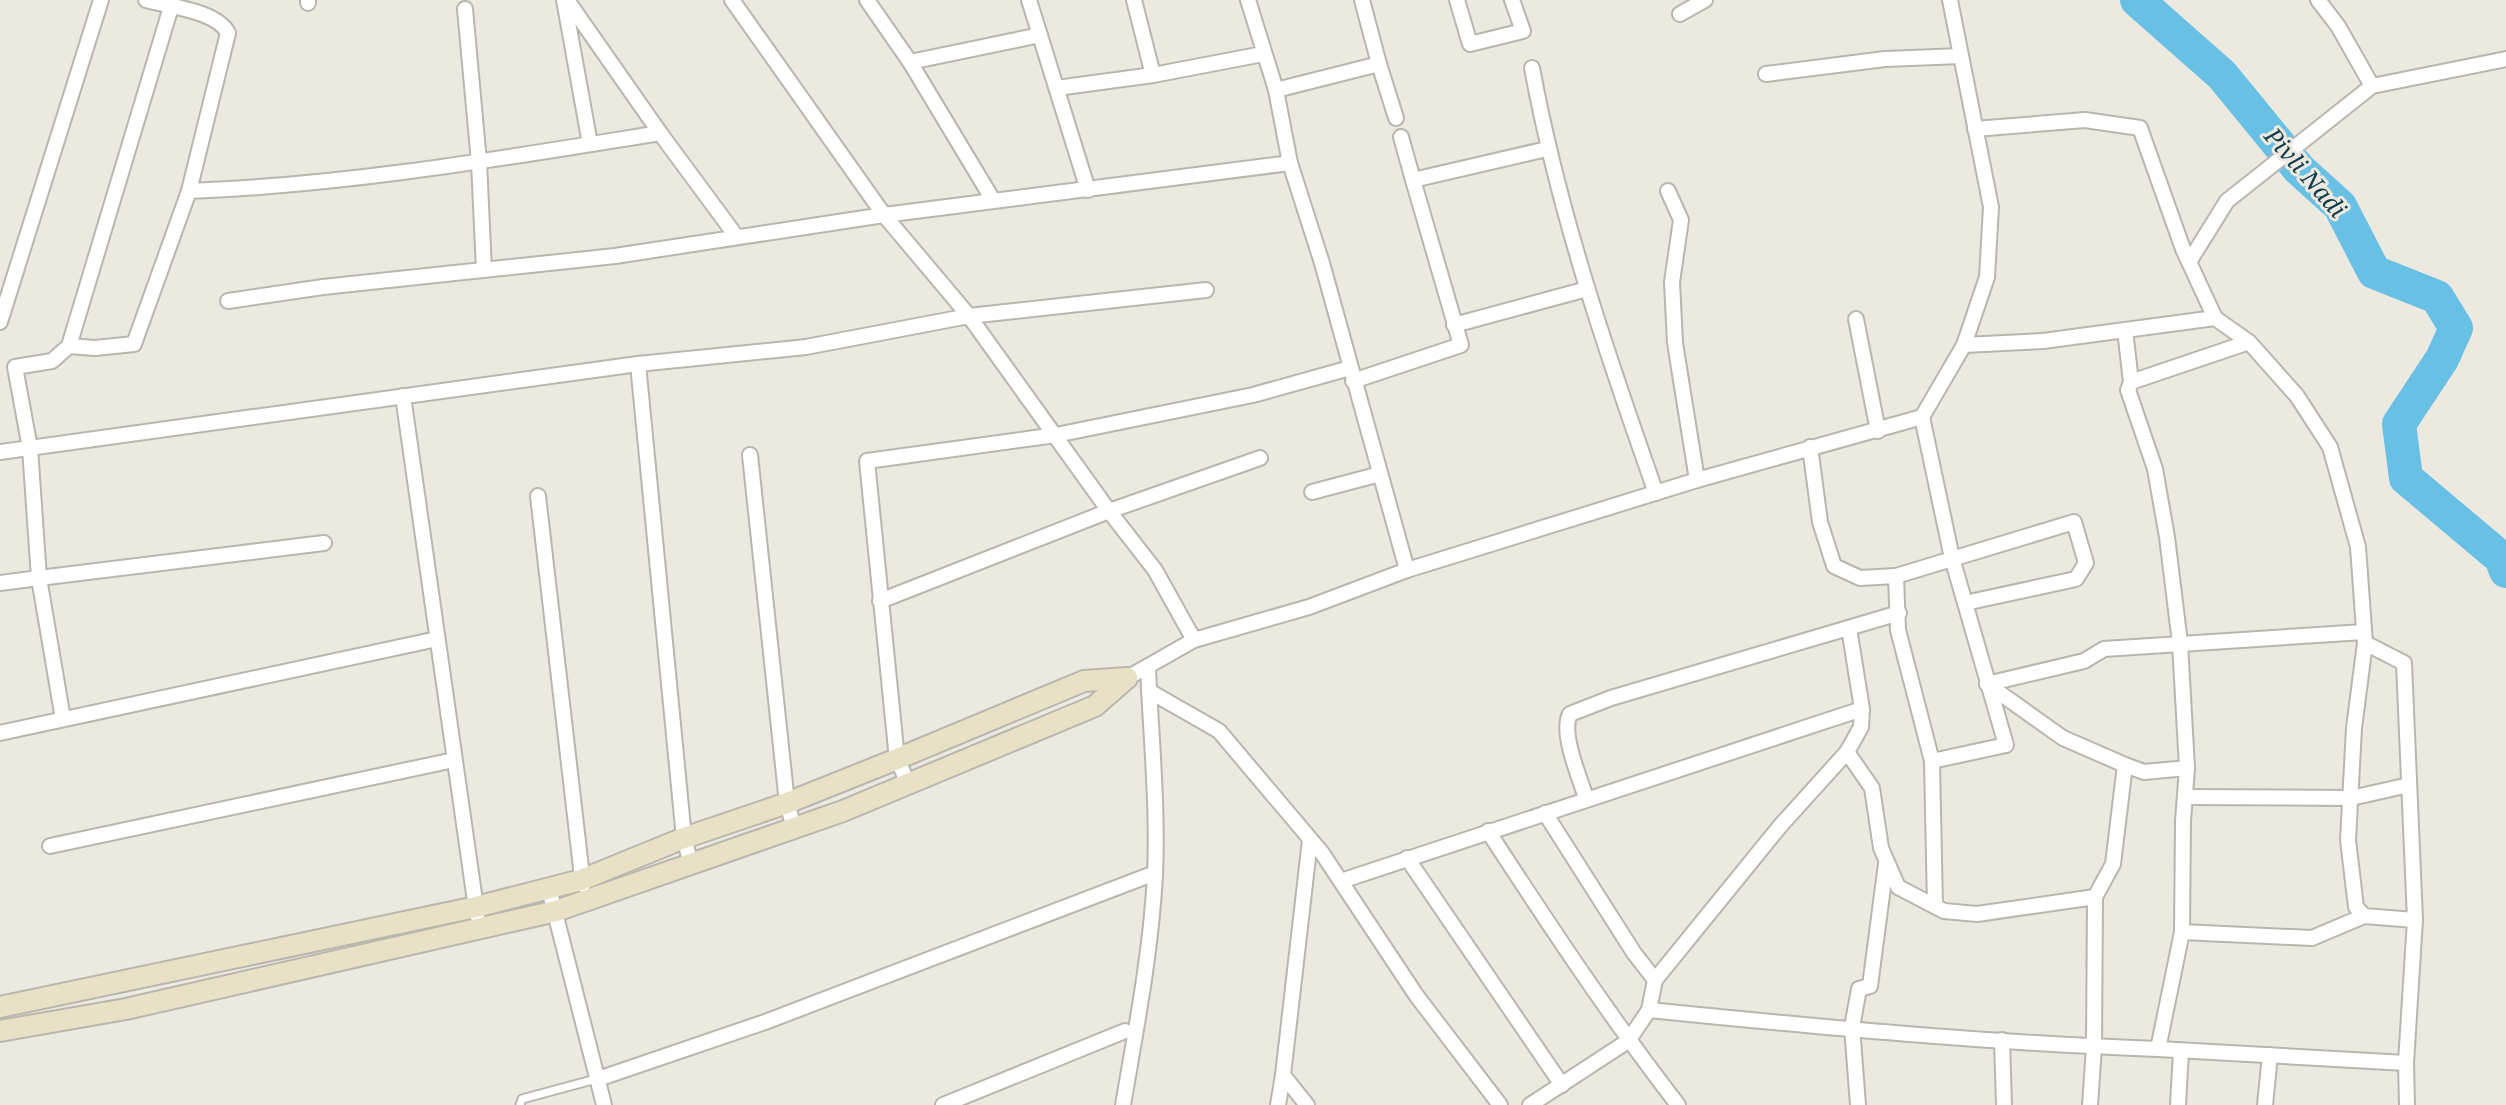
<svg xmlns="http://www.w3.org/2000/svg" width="2506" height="1105" font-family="'Noto Serif',serif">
	<rect width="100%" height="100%" fill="#ebe9e0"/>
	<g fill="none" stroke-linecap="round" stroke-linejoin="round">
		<path stroke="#68c0e5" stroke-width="34" d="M2137,0L2222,75L2299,169L2340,206L2374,272L2437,297L2456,328L2442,359L2399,424L2406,478L2501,558L2506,571"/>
		<g stroke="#b9b6ae" stroke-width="11">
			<path id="lane" d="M520,1105L522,1099L596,1079"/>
		</g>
		<g stroke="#b9b6ae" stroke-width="18">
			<g id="street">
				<path d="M308,0V3"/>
				<path d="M564,0L590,144"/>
				<path d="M567,0L660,133"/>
				<path d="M732,0L884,215L969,316L1109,511L1155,570L1194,640"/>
				<path d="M867,0L910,62L993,200"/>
				<path d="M1029,0L1088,190"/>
				<path d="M1134,0L1153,75L1263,54"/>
				<path d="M1457,0L1470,44L1523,31L1512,0"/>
				<path d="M2318,0L2338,26L2372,86"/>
				<path d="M171,7L69,346L52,361L15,367L30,448L39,578L324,543"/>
				<path d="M465,9L479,162L484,270"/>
				<path d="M1680,14L1705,0"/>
				<path d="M910,62L1040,35"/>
				<path d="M1379,64L1396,118"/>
				<path d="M1532,68C1559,214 1607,354 1656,493"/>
				<path d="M1766,74L1885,59L1961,56"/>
				<path d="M1057,88L1153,75"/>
				<path d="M1276,90L1379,64L1362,0"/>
				<path d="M1975,129L2085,120L2140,128L2183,249L2215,318"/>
				<path d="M1401,137L1413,180L1547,149"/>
				<path d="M189,191C347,185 504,158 660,133L736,236"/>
				<path d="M1668,191L1681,220L1672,282L1675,343L1697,480"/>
				<path d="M2189,262L2227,201L2372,86L2506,59"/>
				<path d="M228,301L323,287L615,256L884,215L1290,163L1276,90L1248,0"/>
				<path d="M1856,319L1878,431"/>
				<path d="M0,322L101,0"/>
				<path d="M1454,325L1587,289"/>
				<path d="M2125,330L2131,382"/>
				<path d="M1964,345L2043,341L2215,318L2249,342L2297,396L2330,447L2358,547L2365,643L2354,728L2348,840L2356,907L2364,916L2415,920L2406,1063L2158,1049"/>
				<path d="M69,346L95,348L134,344L189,191L228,33C217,11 168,6 146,0"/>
				<path d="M638,364L684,838L691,864"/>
				<path d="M1353,381L1461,345L1413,180"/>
				<path d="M403,396L477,915"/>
				<path d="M1922,417L1952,558L2006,745L1932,761L1935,906"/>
				<path d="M1810,447L1820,522L1834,566L1860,578L1896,576"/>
				<path d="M0,452L638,364L806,347L969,316L1206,290"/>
				<path d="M750,455L787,803L794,828"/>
				<path d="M1312,492L1380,474"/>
				<path d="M538,496L583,885"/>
				<path d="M1407,570L1697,480L1922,417L1964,345L1987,277L1991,207L1950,0"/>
				<path d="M0,583L39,578L63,719"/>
				<path d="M880,601L1109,511L1260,458"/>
				<path d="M1849,628L1862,709"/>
				<path d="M2365,643L2404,663L2415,920"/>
				<path d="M1127,678L1194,640L1309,607L1407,570L1322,263L1290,163"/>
				<path d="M1987,684L2084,661L2104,649L2364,632"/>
				<path d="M1987,684L2063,738L2125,765L2144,772L2187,768"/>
				<path d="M1149,691L1219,731L1322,853L1416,995L1500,1105"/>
				<path d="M0,733L437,639"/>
				<path d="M1847,752L1872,788L1881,848L1898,887L1944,911L1977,914L2095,897L2094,1047L2090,1105"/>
				<path d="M1932,761L1898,630L1896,576L2074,522L2086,563L2076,579L1965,603"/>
				<path d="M908,783L897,759L867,461L1056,435L1253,395L1350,368"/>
				<path d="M2185,797L2351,798L2409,785"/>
				<path d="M1586,798C1580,778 1560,733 1570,714L1611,698L1899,613"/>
				<path d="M1488,831C1549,925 1610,1017 1678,1105"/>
				<path d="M50,846L454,760"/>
				<path d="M1407,858L1562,1085"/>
				<path d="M1341,881L1862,709L1861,727L1847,752L1781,825L1655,980L1634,953L1545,813"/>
				<path d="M549,889L604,1105"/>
				<path d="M2095,897L2113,864L2125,765"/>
				<path d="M2182,932L2312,938L2364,916"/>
				<path d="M1655,980L1649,1010C1818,1027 1988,1043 2158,1049L2182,932L2183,821L2187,768L2180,643L2167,537L2155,469L2128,390L2131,382L2249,342"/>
				<path d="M2002,1040L2004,1105"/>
				<path d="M2406,1063L2407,1105"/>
				<path d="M598,1079L765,1022L1155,873"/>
				<path d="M943,1105L1125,1031"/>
				<path d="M1123,1105C1136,1029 1151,952 1155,875C1158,806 1151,737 1148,668"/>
				<path d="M1278,1105L1283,1075"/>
				<path d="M1307,1105L1283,1075L1310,840"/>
				<path d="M1530,1105L1628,1041L1649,1010"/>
				<path d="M1858,1105L1852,1027L1859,989L1870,986L1886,864"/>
				<path d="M2178,1105L2181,1051"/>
				<path d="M2265,1105L2270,1055"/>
			</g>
		</g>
		<g stroke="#b9b6ae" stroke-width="24">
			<g id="secondary">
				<path d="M0,1007L476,907L581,880L684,838L787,803L897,759L1084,681L1127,678"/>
				<path d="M0,1031L126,1009L556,911L843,811L1095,706L1127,678"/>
			</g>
		</g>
		<use href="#lane" stroke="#fff" stroke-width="7"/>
		<use href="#street" stroke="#fff" stroke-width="14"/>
		<use href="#secondary" stroke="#e9e1c5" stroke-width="20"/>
	</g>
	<g text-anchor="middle" stroke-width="6" stroke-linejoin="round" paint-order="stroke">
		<g font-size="24" font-style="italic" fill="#153c4c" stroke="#ebe9e0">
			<text transform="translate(2305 173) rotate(49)" y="8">Pivli Nadi</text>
		</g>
	</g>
</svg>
